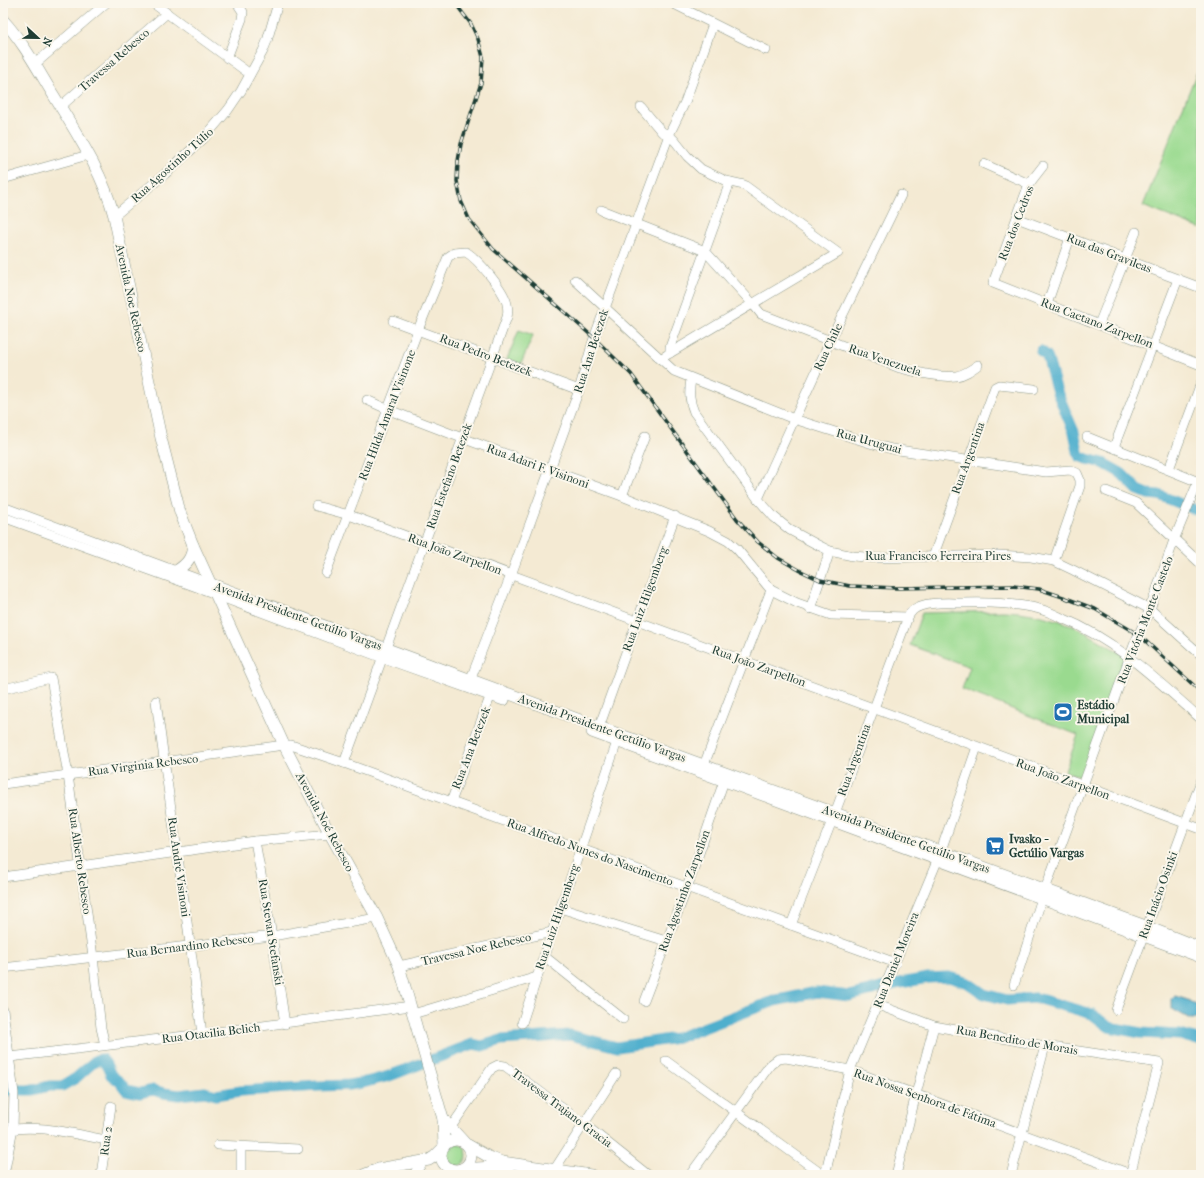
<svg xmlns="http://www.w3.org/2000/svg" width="1204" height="1178" font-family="'IM FELL French Canon',serif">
	<rect width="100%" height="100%" fill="#fbf7ec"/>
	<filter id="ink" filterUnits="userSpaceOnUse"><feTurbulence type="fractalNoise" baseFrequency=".025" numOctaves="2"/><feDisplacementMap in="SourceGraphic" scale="8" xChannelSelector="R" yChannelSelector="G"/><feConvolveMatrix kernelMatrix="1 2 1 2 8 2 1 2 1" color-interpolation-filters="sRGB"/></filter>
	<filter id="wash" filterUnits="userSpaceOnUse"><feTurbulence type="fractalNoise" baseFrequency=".012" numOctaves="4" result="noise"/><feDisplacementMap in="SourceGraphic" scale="16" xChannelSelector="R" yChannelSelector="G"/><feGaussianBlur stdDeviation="0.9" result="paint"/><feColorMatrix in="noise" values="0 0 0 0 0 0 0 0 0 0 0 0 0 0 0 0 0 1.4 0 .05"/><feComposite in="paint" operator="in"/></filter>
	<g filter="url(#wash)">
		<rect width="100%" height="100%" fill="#f4ead3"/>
		<g fill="#9ada8f" stroke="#5c8c62">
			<path d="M1197,72L1201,74V229L1143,206Z"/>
			<path d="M519,330L533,335L521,364L507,359Z"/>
			<path d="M1003,611C1023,611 1057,618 1075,627C1093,636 1110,647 1127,657L1083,778L1065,771L1078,735L962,689L970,667L910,645L922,613Z"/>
			<circle cx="456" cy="1155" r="11"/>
		</g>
		<path fill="#4fafcd" stroke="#377680" d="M1175,996L1188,1000L1194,1004L1201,1007V1019H1190L1172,1009V998Z"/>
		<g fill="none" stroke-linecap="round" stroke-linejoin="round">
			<g stroke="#4fafcd" stroke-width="11">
				<path d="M1041,351L1047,356L1057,392L1074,432L1079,456L1087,459L1103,463L1121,473L1138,490L1148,494L1159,495L1201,512"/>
				<path d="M3,1092L12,1090H33L49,1086H62L76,1078L96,1060L102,1059L106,1064L111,1075L120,1082L126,1090L140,1093L153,1090L164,1093L179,1095L205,1092L216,1095L241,1091L318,1086L349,1085L366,1082L389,1076L473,1044L482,1046L501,1040L570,1035L617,1047L677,1038L774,1001L817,992L849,996L900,983L928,978L949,977L968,983L984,994L1007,1000L1036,998L1092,1014L1109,1027L1141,1033L1180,1035L1201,1041"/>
			</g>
		</g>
	</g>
	<g filter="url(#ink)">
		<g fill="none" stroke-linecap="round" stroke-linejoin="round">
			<g stroke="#8a9484" stroke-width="10">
				<g id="minor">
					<path d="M153,3L250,74"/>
					<path d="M672,3L766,50"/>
					<path d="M227,58L242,19L243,12L237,3"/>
					<path d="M35,64L106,3"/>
					<path d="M60,107L167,13"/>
					<path d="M641,107L662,132L669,135L675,141L687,156L701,169L726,181L744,185L838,253L660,359"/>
					<path d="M984,164L1029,184"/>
					<path d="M1043,166L1029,184L993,283L1201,365"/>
					<path d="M3,179L88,155"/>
					<path d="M601,210L705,251L752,303L761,314L900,368C916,372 939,378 956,376C964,375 971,370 978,365"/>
					<path d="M114,216L165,174L204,138L228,110L241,91L263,51L267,41L278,3"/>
					<path d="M1017,218L1201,288"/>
					<path d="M575,280L674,371L794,419L873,444L892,449L1046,472L1070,470L1077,473L1080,480V486L1054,561"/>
					<path d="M1047,304L1070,238"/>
					<path d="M393,321L579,390"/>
					<path d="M1099,324L1136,232"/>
					<path d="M670,353V347L730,182"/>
					<path d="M691,379C689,392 689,400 694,412L758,499L774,517L790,530L816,544L830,551L853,556L877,558L998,555L1031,557L1054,561L1073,570L1150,609L1201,655"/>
					<path d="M367,400L389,410L462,438L622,496L709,531L728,541L737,549L771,590L797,603L831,615L908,617C909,615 911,612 913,610C924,601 948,603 961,603C984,602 1008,603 1031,607C1042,609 1052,613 1062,618C1116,640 1158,681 1201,719"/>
					<path d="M1087,437L1201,483"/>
					<path d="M1114,447L1178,279"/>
					<path d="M1169,469L1201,383"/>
					<path d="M1106,491L1136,503L1201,564"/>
					<path d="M622,496L645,436"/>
					<path d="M758,499L830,341L901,195"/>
					<path d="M316,506L349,515L1201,829"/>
					<path d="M3,507L211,584"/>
					<path d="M3,517L216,594"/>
					<path d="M933,557L995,387L999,385L1034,389"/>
					<path d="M326,573L418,330L448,257L454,253L466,252C478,259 504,290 507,304C508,309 508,313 507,317L344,763"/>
					<path d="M810,609L830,551"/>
					<path d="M468,686L511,575L579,390L594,338L669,135L685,102L713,24"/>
					<path d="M3,689L51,678L68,775L93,957L101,1028L105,1045"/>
					<path d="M156,701C171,812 188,923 202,1034"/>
					<path d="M597,733L675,516"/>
					<path d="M704,765L771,590"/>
					<path d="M3,784L284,745H291L344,763L896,963"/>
					<path d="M451,802L493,689"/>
					<path d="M255,841L272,936L285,1024"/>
					<path d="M3,877L255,841L330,834"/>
					<path d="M560,908L666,941"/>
					<path d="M791,925L835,813L908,617"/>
					<path d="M544,956L623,1019"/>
					<path d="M399,966L552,932"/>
					<path d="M3,968L272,936L377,918"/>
					<path d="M1014,985L1042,898L1134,645L1150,609L1174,540L1198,482"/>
					<path d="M644,1001L687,888L726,775"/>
					<path d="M878,1005L934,1026L1045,1046L1159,1063L1130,1175"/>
					<path d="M3,1010L14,1093L13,1128L4,1175"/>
					<path d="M1116,1010L1201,781"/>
					<path d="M413,1014L537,977"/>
					<path d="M522,1023L544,956L619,736"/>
					<path d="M10,1057L202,1034L411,1006"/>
					<path d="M666,1061L823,1175"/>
					<path d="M451,1127L492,1068L498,1065L505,1066L584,1124L648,1175"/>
					<path d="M3,1131C37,1123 73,1134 106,1140"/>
					<path d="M218,1145L298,1149"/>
					<path d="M101,1175L111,1106"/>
					<path d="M241,1175V1147"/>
					<path d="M413,1175L421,1165"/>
					<path d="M551,1175L616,1074"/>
					<path d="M690,1175L770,1065L778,1059L786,1058L850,1070L1133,1175"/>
					<path d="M825,1175L850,1070L938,859L977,747"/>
					<path d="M896,1175L916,1094L934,1026"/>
					<path d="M1011,1175L1045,1046"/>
				</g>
			</g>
			<g stroke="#8a9484" stroke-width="12">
				<g id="major">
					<path d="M3,20C24,43 38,70 54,96C77,134 103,173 114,216L161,438L180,512L193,545L284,745L330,834L377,918L399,966L443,1119L444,1146"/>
					<path d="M176,571C187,564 192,558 193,545"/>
					<path d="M211,584L599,727L1148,927L1201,948"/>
					<path d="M216,594L383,657L504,700"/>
					<path d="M592,732L1201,957"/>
					<path d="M443,1119L464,1142"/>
					<circle cx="456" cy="1155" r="15"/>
					<path d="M468,1145L489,1157L502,1162L591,1175"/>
					<path d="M461,1169L509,1166"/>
					<path d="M363,1175L378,1169L429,1160L435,1156L441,1150"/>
				</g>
			</g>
			<use href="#minor" stroke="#fff" stroke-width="9"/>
			<use href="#major" stroke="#fff" stroke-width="11"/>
			<g stroke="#1f3d34" stroke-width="3.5">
				<path id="rail" d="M455,3L471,24L478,39L483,57L481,83L461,144L458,161L457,181L461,201L469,219L493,249L594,338L631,374L737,519L758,542L778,558L801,571L820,580L850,586L897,588L1013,586L1039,589L1063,597L1095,609L1139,635L1201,692"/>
			</g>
			<use href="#rail" stroke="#fbf7ec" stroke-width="2" stroke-dasharray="6" stroke-linecap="butt"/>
		</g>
	</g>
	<defs>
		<g id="stadium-square" transform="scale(1)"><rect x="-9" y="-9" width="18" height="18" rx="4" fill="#1f6fb2" stroke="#fbf7ec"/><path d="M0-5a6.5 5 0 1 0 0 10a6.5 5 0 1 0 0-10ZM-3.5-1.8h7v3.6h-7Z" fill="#fff"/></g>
		<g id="supermarket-square" transform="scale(1)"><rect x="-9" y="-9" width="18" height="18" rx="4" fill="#1f6fb2" stroke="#fbf7ec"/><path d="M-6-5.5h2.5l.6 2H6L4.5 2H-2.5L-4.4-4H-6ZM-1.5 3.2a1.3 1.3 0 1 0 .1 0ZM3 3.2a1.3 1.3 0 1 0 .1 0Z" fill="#fff"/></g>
	</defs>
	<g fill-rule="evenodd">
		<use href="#stadium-square" x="1063" y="712"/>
		<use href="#supermarket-square" x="995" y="846"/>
	</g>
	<g text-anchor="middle" stroke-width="4" stroke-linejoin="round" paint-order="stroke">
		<g font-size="12" fill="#1f3d34" stroke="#fbf7ec">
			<text transform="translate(114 60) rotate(-41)" y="4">Travessa Rebesco</text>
			<text transform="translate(172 165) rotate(-42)" y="4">Rua Agostinho Túlio</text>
			<text transform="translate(1016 223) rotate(-69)" y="4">Rua dos Cedros</text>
			<text transform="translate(1109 253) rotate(21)" y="4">Rua das Gravileas</text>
			<text transform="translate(131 298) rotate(78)" y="4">Avenida Noe Rebesco</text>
			<text transform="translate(1097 323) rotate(21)" y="4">Rua Caetano Zarpellon</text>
			<text transform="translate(828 347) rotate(-65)" y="4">Rua Chile</text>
			<text transform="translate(591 351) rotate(-72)" y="4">Rua Ana Betezek</text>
			<text transform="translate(486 355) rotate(21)" y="4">Rua Pedro Betezek</text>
			<text transform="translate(885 360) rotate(19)" y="4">Rua Venezuela</text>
			<text transform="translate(387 415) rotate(-69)" y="4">Rua Hilda Amaral Visinone</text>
			<text transform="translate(869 441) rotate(15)" y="4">Rua Uruguai</text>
			<text transform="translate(968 458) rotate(-70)" y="4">Rua Argentina</text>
			<text transform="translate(538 466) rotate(20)" y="4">Rua Adari F. Visinoni</text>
			<text transform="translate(449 476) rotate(-70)" y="4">Rua Estefano Betezek</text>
			<text transform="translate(455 554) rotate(20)" y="4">Rua João Zarpellon</text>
			<text x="938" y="560">Rua Francisco Ferreira Pires</text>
			<text transform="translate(645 599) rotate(-70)" y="4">Rua Luiz Hilgemberg</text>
			<text transform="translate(298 616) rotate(20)" y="4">Avenida Presidente Getúlio Vargas</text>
			<text transform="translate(1145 620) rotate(-69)" y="4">Rua Vitória Monte Castelo</text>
			<text transform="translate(759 666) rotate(20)" y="4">Rua João Zarpellon</text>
			<text transform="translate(602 728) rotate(20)" y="4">Avenida Presidente Getúlio Vargas</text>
			<text transform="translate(471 748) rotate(-69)" y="4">Rua Ana Betezek</text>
			<text transform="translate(854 760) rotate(-70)" y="4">Rua Argentina</text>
			<text transform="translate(143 765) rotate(-7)" y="4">Rua Virginia Rebesco</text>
			<text transform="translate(1063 779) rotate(20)" y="4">Rua João Zarpellon</text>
			<text transform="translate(325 822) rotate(62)" y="4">Avenida Noé Rebesco</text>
			<text transform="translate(906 839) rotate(20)" y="4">Avenida Presidente Getúlio Vargas</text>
			<text transform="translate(590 852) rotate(20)" y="4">Rua Alfredo Nunes do Nascimento</text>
			<text transform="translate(80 861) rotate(82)" y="4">Rua Alberto Rebesco</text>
			<text transform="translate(179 867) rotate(82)" y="4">Rua André Visinoni</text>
			<text transform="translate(684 891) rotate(-70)" y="4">Rua Agostinho Zarpellon</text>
			<text transform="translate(1158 895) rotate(-70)" y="4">Rua Inácio Osinki</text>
			<text transform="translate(557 917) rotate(-71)" y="4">Rua Luiz Hilgemberg</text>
			<text transform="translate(271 932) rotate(81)" y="4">Rua Stevan Stefanski</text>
			<text transform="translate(190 946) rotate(-7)" y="4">Rua Bernardino Rebesco</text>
			<text transform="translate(476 949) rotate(-13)" y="4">Travessa Noe Rebesco</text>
			<text transform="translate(896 960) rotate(-68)" y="4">Rua Daniel Moreira</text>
			<text transform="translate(211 1033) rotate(-7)" y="4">Rua Otacilia Belich</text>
			<text transform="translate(1017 1040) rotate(10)" y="4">Rua Benedito de Morais</text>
			<text transform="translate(925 1098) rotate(20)" y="4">Rua Nossa Senhora de Fátima</text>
			<text transform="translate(562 1108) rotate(37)" y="4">Travessa Trajano Gracia</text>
			<text transform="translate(106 1141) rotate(-82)" y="4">Rua 2</text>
		</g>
		<g font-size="12" font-weight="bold" fill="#1f3d34" stroke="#fbf7ec" text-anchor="start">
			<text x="1077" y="709">Estádio<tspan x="1077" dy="14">Municipal</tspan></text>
			<text x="1009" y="843">Ivasko -<tspan x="1009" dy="14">Getúlio Vargas</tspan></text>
		</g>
	</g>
	<rect width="1204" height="1178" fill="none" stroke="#fbf7ec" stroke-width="16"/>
	<g transform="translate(38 38) rotate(112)" stroke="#fbf7ec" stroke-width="3" paint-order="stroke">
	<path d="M0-3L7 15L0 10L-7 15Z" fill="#1f3d34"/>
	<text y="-6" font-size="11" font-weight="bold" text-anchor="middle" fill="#1f3d34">N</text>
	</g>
</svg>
